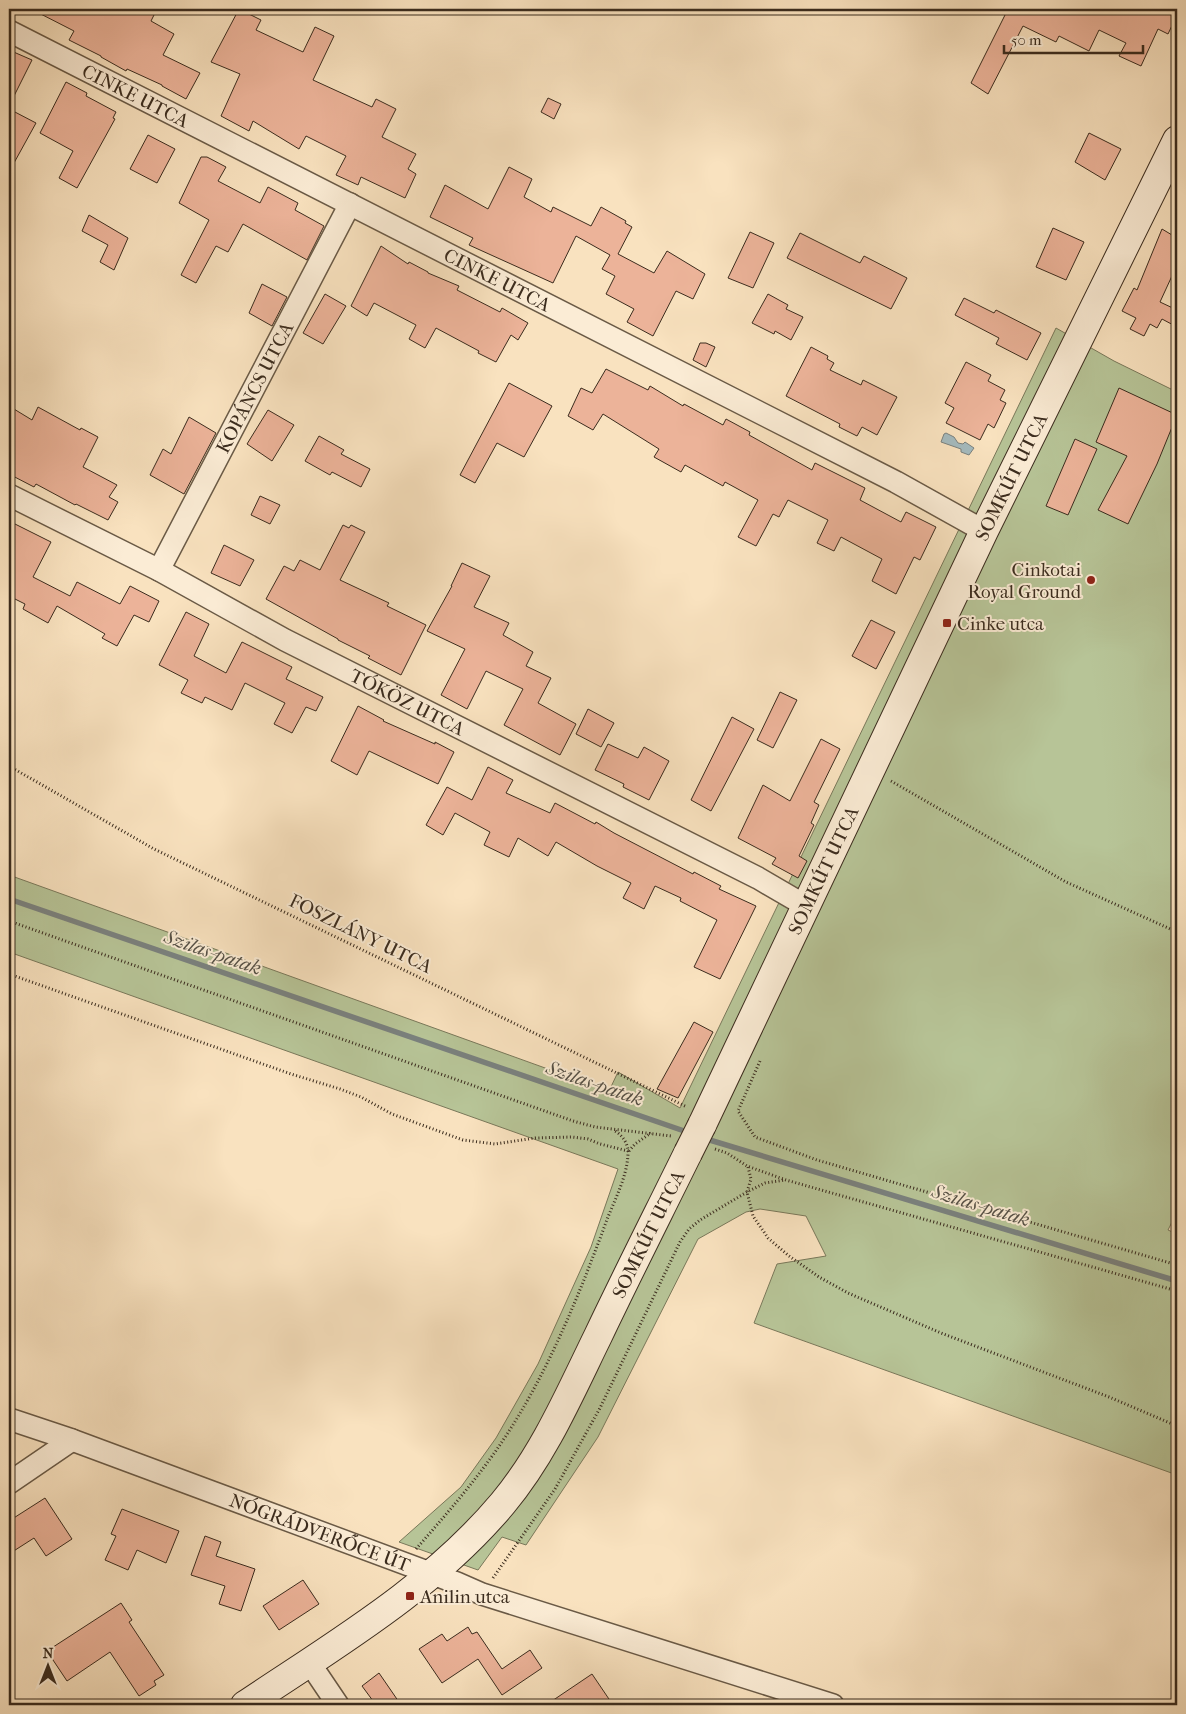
<svg xmlns="http://www.w3.org/2000/svg" width="1186" height="1714" font-family="'IM FELL French Canon',serif">
	<rect width="100%" height="100%" fill="#f9e2bf"/>
	<filter id="stains"><feTurbulence type="fractalNoise" baseFrequency=".004" numOctaves="4"/><feColorMatrix values="0 0 0 0 .2 0 0 0 0 .09 0 0 0 0 .02 0 0 0 .5 -.17"/></filter>
	<radialGradient id="worn" r=".72"><stop offset=".6" stop-color="#630" stop-opacity="0"/><stop offset="1" stop-color="#630" stop-opacity=".3"/></radialGradient>
	<path fill="#b7c497" stroke="#79785a" d="M1056,328L1114,361L1177,392V1212L1168,1230L1177,1234V1475L754,1323L777,1264L826,1256L806,1216L760,1209L746,1212L698,1239L598,1437L526,1545L502,1537L478,1570L399,1542L461,1487L496,1438L538,1364L591,1247L618,1169L9,952V875L609,1091L618,1072L680,1108Z"/>
	<path fill="#a4babe" stroke="#7a817e" d="M946,433L954,437L958,443L963,444L965,442L974,448L969,455L961,452V449L941,442L944,434Z"/>
	<g fill="none" stroke-linecap="round" stroke-linejoin="round">
		<g stroke="#7a817e" stroke-width="5.5">
			<path d="M9,899L690,1133"/>
			<path d="M703,1138L1177,1281"/>
		</g>
	</g>
	<g fill="#ecb399" stroke="#3b2c1e">
		<path d="M31,9H157L151,21L174,34L163,55L200,73L186,99L162,86V85L127,69L126,71L101,57V56L69,40L74,31Z"/>
		<path d="M239,9L261,20L256,30L303,52L315,27L334,36L313,80L372,107L376,99L396,109L382,137L416,154L408,169L416,174L405,198L361,177L358,185L336,175L346,156L306,136L299,149L253,121L249,131L221,116L240,74L211,62Z"/>
		<path d="M1008,9H1177V15L1168,34L1158,29L1141,66L1119,56L1126,43L1099,30L1089,51L1059,36L1056,42L1023,26L988,94L971,83Z"/>
		<path d="M9,50L32,60L9,106Z"/>
		<path d="M66,82L87,93L86,96L116,112L113,118L115,119L77,188L59,178L73,151L40,133Z"/>
		<path d="M548,98L561,104L554,119L541,112Z"/>
		<path d="M13,111L36,123L9,172V119Z"/>
		<path d="M1089,133L1121,149L1105,180L1075,162Z"/>
		<path d="M148,135L175,149L157,183L130,169Z"/>
		<path d="M201,157H207L226,167L218,181L260,203L268,187L298,203L295,210L324,226L307,260L243,224L228,252L216,246L196,283L181,275L209,220L179,203Z"/>
		<path d="M509,167L532,179L524,197L551,212L553,207L591,226L601,207L626,221L625,223L632,227L618,254L654,273L667,251L705,274L693,299L676,291L653,336L627,322L634,309L606,294L615,276L602,269L610,255L576,236L553,283L469,245L473,238L430,217L445,185L488,209Z"/>
		<path d="M89,215L128,238L114,270L100,262L108,245L82,231Z"/>
		<path d="M1053,228L1084,242L1066,280L1036,267Z"/>
		<path d="M1162,229L1177,238V265L1160,302L1177,310V327L1162,319L1157,328L1150,324L1144,336L1130,329L1136,318L1122,311L1134,288L1137,290Z"/>
		<path d="M750,232L774,243L753,288L728,278Z"/>
		<path d="M800,233L860,263L864,256L907,278L891,309L787,258Z"/>
		<path d="M381,246L408,264L409,262L428,272V273L459,286L457,290L500,312L502,308L528,323L518,340L511,335L496,362L478,353L479,351L436,328L425,348L409,339L416,325L374,303L367,316L351,306Z"/>
		<path d="M262,284L287,297L272,326L249,313Z"/>
		<path d="M325,294L346,306L323,344L303,333Z"/>
		<path d="M768,294L788,305L786,309L803,317L791,340L775,331L774,334L752,323Z"/>
		<path d="M964,298L994,313L996,310L1041,333L1027,360L996,344L999,338L955,315Z"/>
		<path d="M700,343H706L715,347L706,367L693,360Z"/>
		<path d="M811,347L828,356L827,359L834,363L830,370L861,385L863,380L897,397L877,435L862,427L857,436L839,427L840,424L786,396Z"/>
		<path d="M966,362L991,375L988,381L1005,390L1000,400L1006,403L994,428L988,424L980,440L946,423L954,408L945,403Z"/>
		<path d="M606,369L648,390L650,386L683,406L684,404L723,425L726,419L750,432L749,435L812,470L815,463L865,488L860,500L901,522L906,512L936,527L920,560L914,557L896,594L872,581L882,559L841,537L834,551L817,543L828,520L788,500L779,517L773,514L756,546L738,537L758,500L725,482L723,486L685,465L681,472L654,457L659,449L603,414L593,430L568,416L581,388L592,393Z"/>
		<path d="M509,383L552,406L524,457L497,443L475,483L460,475Z"/>
		<path d="M1119,388L1177,415L1157,464L1128,524L1098,510L1127,456L1096,442Z"/>
		<path d="M9,406L32,420L38,407L80,430L81,428L98,437L83,467L117,485L109,497L118,502L108,520L76,504L75,505L36,484L34,487L9,474Z"/>
		<path d="M268,410L294,425L272,461L247,444Z"/>
		<path d="M189,417L216,433L184,494L150,475L163,449L171,454Z"/>
		<path d="M319,436L344,450L341,454L370,469L361,487L332,472L330,475L305,461Z"/>
		<path d="M1075,439L1097,449L1068,515L1046,506Z"/>
		<path d="M260,496L280,505L270,524L251,515Z"/>
		<path d="M9,521L51,542L33,577L70,596L77,582L120,604L130,586L159,601L149,622L134,615L117,646L102,638L105,634L57,606L48,623L23,609L25,604L9,596Z"/>
		<path d="M343,525L349,528L351,525L365,532L340,580L389,603L387,606L426,625L401,675L368,658L370,656L338,640V639L266,599L284,566L294,571L300,560L320,570Z"/>
		<path d="M224,545L254,560L240,586L211,573Z"/>
		<path d="M462,563L490,576L474,607L509,623L503,635L533,652L526,666L551,678L538,703L576,724L560,755L504,725L523,689L486,671L467,709L441,695L465,649L427,631L452,586H451Z"/>
		<path d="M186,612L209,624L194,656L226,673L242,642L292,667L286,679L323,697L316,711L306,707L292,733L274,724L285,703L245,683L232,710L205,697L202,703L181,693L188,680L159,665Z"/>
		<path d="M871,620L895,632L876,669L852,656Z"/>
		<path d="M780,692L797,700L773,748L757,740Z"/>
		<path d="M358,706L384,720L383,721L435,744V742L454,752L438,784L369,751L357,775L331,761Z"/>
		<path d="M588,709L614,723L601,747L576,734Z"/>
		<path d="M732,717L754,729L711,811L691,800Z"/>
		<path d="M821,739L840,749L814,802L819,805L811,823L814,825L799,856L807,861L798,878L772,864L776,858L738,838L763,785L790,801Z"/>
		<path d="M608,744L638,758L644,747L669,761L649,800L623,787L624,784L595,770Z"/>
		<path d="M488,767L513,780L506,793L550,813L555,803L595,824L596,822L614,833L693,874L694,872L721,886L719,889L756,906L720,979L694,967L717,920L680,901L681,898L655,886L644,909L623,898L631,883L597,866L556,842L548,856L518,838L509,857L484,845L490,832L455,813L443,835L426,825L447,787L472,800Z"/>
		<path d="M694,1022L713,1032L678,1098L657,1089Z"/>
		<path d="M45,1498L72,1539L46,1556L34,1538L9,1554V1521Z"/>
		<path d="M122,1509L179,1531L166,1563L137,1550L128,1570L105,1560L116,1536L111,1534Z"/>
		<path d="M205,1536L221,1542L216,1556L255,1569L241,1611L219,1604L225,1586L191,1575Z"/>
		<path d="M303,1580L319,1604L279,1630L263,1606Z"/>
		<path d="M121,1603L132,1620L129,1622L164,1675L154,1681L156,1685L139,1696L110,1652L67,1681L47,1651Z"/>
		<path d="M468,1627L472,1634L477,1632L502,1669L530,1650L542,1668L502,1695L478,1659L442,1683L419,1649L442,1634L447,1641Z"/>
		<path d="M379,1673L401,1705H376L362,1686Z"/>
		<path d="M592,1674L613,1705H546Z"/>
	</g>
	<g fill="none" stroke-linecap="round" stroke-linejoin="round">
		<g stroke="#6a5a46" stroke-width="24">
			<g id="street">
				<path id="s1" d="M9,31L896,482L984,531"/>
				<path id="s2" d="M9,495L159,570L285,640L758,878L806,906"/>
				<path id="s3" d="M159,570L350,204"/>
				<path id="s4" d="M9,1419L72,1440L457,1583L482,1594L833,1705"/>
				<path d="M9,1483L72,1440"/>
				<path d="M309,1662L338,1705"/>
			</g>
		</g>
		<g stroke="#3b2c1e" stroke-width="30">
			<g id="secondary">
				<path id="s5" d="M702,1125L984,531L1177,140"/>
				<path id="s6" d="M245,1705C336,1644 432,1588 503,1503C544,1454 570,1393 598,1336C627,1275 658,1214 688,1153"/>
			</g>
		</g>
		<g stroke="#3b2c1e" stroke-width="3" stroke-dasharray="1 2.5" stroke-linecap="butt">
			<path d="M9,766L154,849L687,1107"/>
			<path d="M891,781L1066,882L1177,932"/>
			<path d="M9,921L573,1121L595,1127L671,1136"/>
			<path d="M9,974L291,1074L340,1089L361,1097L392,1114L463,1140L495,1144L535,1138L572,1137L588,1139L600,1144L628,1151"/>
			<path d="M760,1061L738,1111L755,1137L817,1160L1177,1265"/>
			<path d="M715,1149L727,1153L747,1166L786,1180L1177,1291"/>
			<path d="M629,1151L635,1144L651,1133"/>
			<path d="M748,1167L751,1179L747,1192L753,1216L768,1238L789,1256L819,1277L848,1293L941,1333L1109,1397L1177,1426"/>
			<path d="M416,1549C444,1517 471,1486 495,1452C545,1381 578,1298 608,1217C616,1197 628,1174 628,1152C628,1143 622,1135 615,1131"/>
			<path d="M493,1578L555,1489L600,1408L680,1242L689,1229L700,1220L747,1192L765,1183L785,1180"/>
		</g>
		<use href="#street" stroke="#fbecd5" stroke-width="21"/>
		<use href="#secondary" stroke="#fbecd5" stroke-width="28"/>
		<g stroke="#3b2c1e" stroke-width="30" stroke-linecap="butt">
			<path id="secondary-bridge" d="M688,1153L702,1125"/>
		</g>
		<use href="#secondary-bridge" stroke="#fbecd5" stroke-width="28"/>
	</g>
	<g fill="#8f2418" stroke="#fbecd5" stroke-width="2">
		<circle cx="1091" cy="580" r="5"/>
		<rect x="942" y="618" width="10" height="10" rx="2.5"/>
		<rect x="405" y="1591" width="10" height="10" rx="2.5"/>
	</g>
	<g text-anchor="middle" stroke-width="4" stroke-linejoin="round" paint-order="stroke">
		<g font-size="19" fill="#3b2c1e" stroke="#fbecd5">
			<text dy="7" stroke="none"><textPath href="#s1" startOffset="142">CINKE UTCA</textPath></text>
			<text dy="7" stroke="none"><textPath href="#s1" startOffset="548">CINKE UTCA</textPath></text>
			<text dy="7" stroke="none"><textPath href="#s3" startOffset="206">KOPÁNCS UTCA</textPath></text>
			<text dy="7" stroke="none"><textPath href="#s5" startOffset="718">SOMKÚT UTCA</textPath></text>
			<text dy="7" stroke="none"><textPath href="#s2" startOffset="449">TÓKÖZ UTCA</textPath></text>
			<text dy="7" stroke="none"><textPath href="#s5" startOffset="282">SOMKÚT UTCA</textPath></text>
			<text transform="translate(361 933) rotate(26)" y="7">FOSZLÁNY UTCA</text>
			<text dy="7" stroke="none"><textPath href="#s6" startOffset="635">SOMKÚT UTCA</textPath></text>
			<text dy="7" stroke="none"><textPath href="#s4" startOffset="331">NÓGRÁDVERŐCE ÚT</textPath></text>
		</g>
		<g font-size="19" fill="#3b2c1e" stroke="#fbecd5" text-anchor="start">
			<text x="1081" y="576" text-anchor="end">Cinkotai<tspan x="1081" dy="22">Royal Ground</tspan></text>
			<text x="957" y="630">Cinke utca</text>
			<text x="420" y="1603">Anilin utca</text>
		</g>
		<g font-size="20" font-style="italic" fill="#555046" stroke="#fbecd5">
			<text transform="translate(213 952) rotate(19)" y="7">Szilas-patak</text>
			<text transform="translate(595 1083) rotate(19)" y="7">Szilas-patak</text>
			<text transform="translate(981 1205) rotate(17)" y="7">Szilas-patak</text>
		</g>
	</g>
	<rect width="1186" height="1714" fill="none" stroke="#f9e2bf" stroke-width="30"/>
	<rect x="10" y="10" width="1166" height="1694" fill="none" stroke="#3b2c1e" stroke-width="2.5"/>
	<rect x="15" y="15" width="1156" height="1684" fill="none" stroke="#3b2c1e"/>
	<g transform="translate(48 1666)" stroke="#fbecd5" stroke-width="4" paint-order="stroke">
	<path d="M0-4L9 19L0 12L-9 19Z" fill="#3b2c1e"/>
	<text y="-8" font-size="14" font-weight="bold" text-anchor="middle" fill="#3b2c1e">N</text>
	</g>
	<path d="M1004 45v8h139v-8" fill="none" stroke="#3b2c1e" stroke-width="2.5"/>
	<text x="1011" y="45" font-size="15" fill="#3b2c1e" stroke="#fbecd5" stroke-width="4" paint-order="stroke">50 m</text>
	<rect width="100%" height="100%" filter="url(#stains)"/>
	<rect width="100%" height="100%" fill="url(#worn)"/>
</svg>
